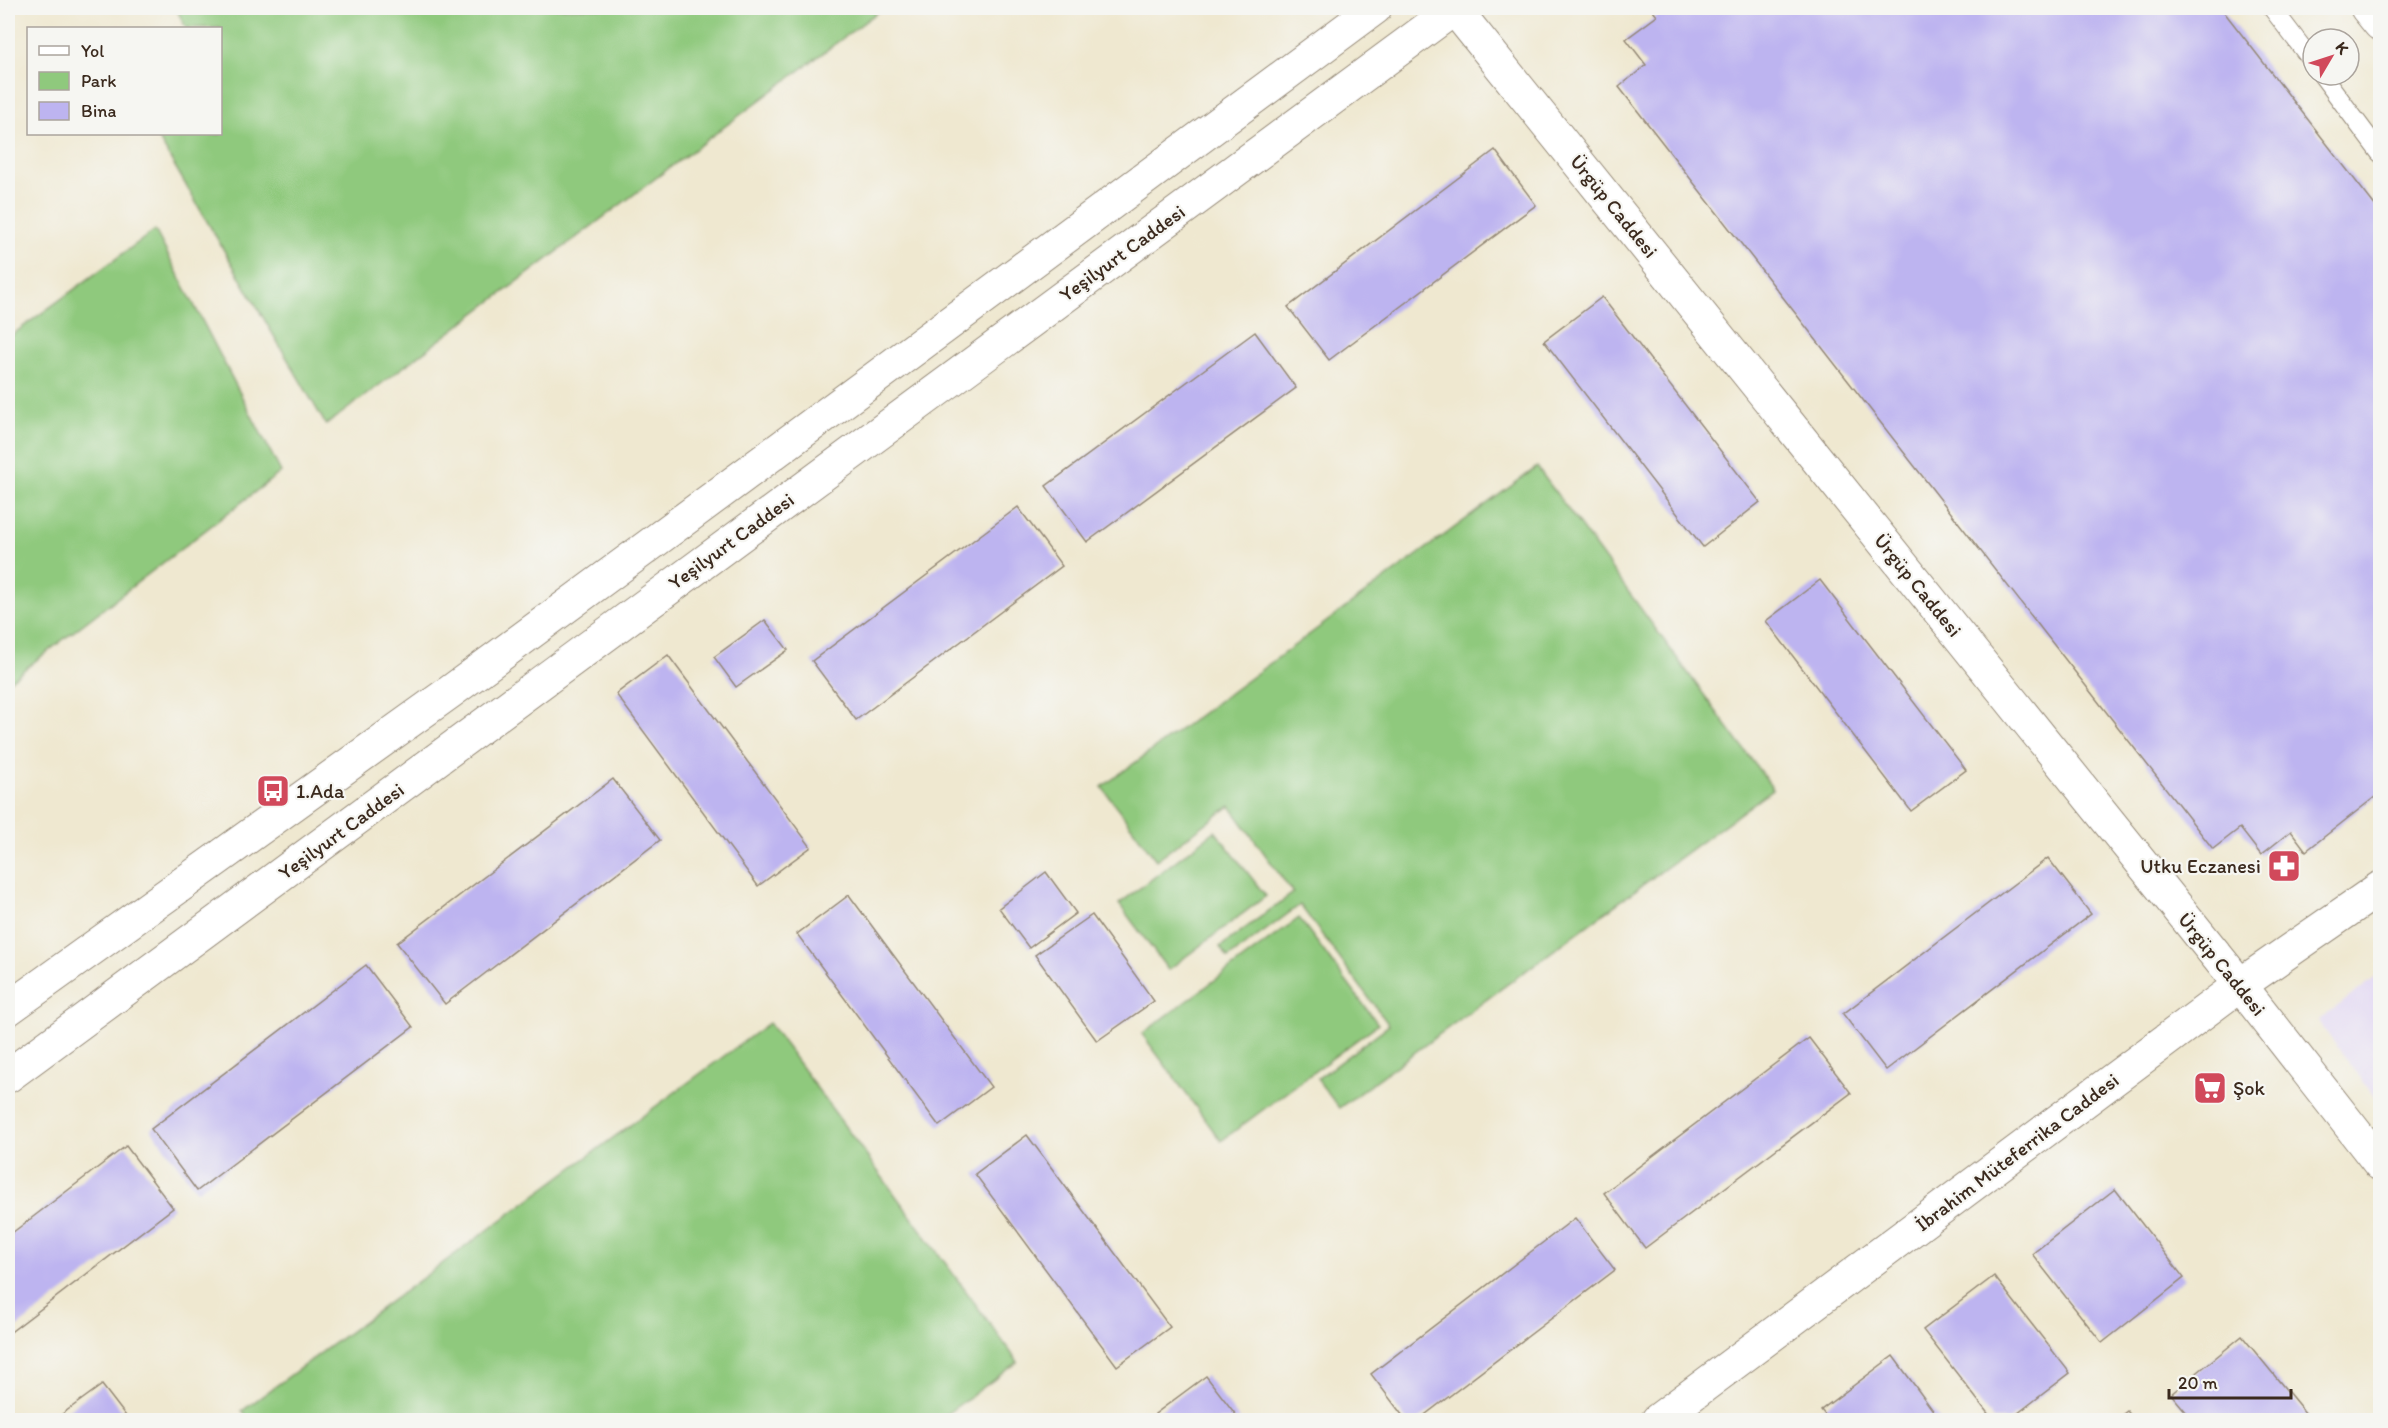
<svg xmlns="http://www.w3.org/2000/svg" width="2388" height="1428" font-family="Itim,sans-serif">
	<rect width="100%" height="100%" fill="#f6f6f2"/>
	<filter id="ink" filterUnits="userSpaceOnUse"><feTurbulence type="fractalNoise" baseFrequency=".0167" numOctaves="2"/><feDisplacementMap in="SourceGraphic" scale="12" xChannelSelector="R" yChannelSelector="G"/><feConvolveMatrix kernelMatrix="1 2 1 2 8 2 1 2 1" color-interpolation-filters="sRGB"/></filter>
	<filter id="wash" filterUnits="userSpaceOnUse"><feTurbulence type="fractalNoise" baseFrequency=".008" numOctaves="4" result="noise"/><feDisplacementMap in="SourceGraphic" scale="24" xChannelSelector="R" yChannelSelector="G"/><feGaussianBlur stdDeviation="1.35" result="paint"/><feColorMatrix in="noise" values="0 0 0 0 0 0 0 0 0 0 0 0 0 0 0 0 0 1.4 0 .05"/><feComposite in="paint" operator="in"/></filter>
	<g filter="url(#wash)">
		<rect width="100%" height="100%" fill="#efe8d0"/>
		<path fill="#e0d4f4" d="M2380,974V1104L2318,1021Z"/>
		<g fill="#8fc97d" stroke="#657a4e" stroke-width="1.5">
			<path d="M176,8H883L326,425L156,134H220V28H186Z"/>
			<path d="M155,230L281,472L8,682V338Z"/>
			<path d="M1537,467L1773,789L1339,1108L1317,1079L1389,1025L1300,905L1228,958L1220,947L1293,893L1230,806L1156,860L1102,787Z"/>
			<path d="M1215,831L1266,896L1168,970L1119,904Z"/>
			<path d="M1299,918L1378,1024L1221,1141L1142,1034Z"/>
			<path d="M769,1023L1018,1362L938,1420H249L242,1411Z"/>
		</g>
		<g id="blocks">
			<g fill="#bdb4f0">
				<path d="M1651,8H2221L2380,212V793L2306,851L2291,831L2261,855L2240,828L2213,849L1619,87L1646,65L1626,39L1657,16Z"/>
				<path d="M1495,150L1536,205L1329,360L1288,307Z"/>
				<path d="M1602,297L1760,502L1703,547L1544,341Z"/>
				<path d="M1255,332L1296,388L1087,542L1046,486Z"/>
				<path d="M1018,507L1062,566L856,720L812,661Z"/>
				<path d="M1820,580L1966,770L1911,811L1766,621Z"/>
				<path d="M765,620L788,650L736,687L714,657Z"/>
				<path d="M668,655L811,847L758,886L616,694Z"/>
				<path d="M613,779L660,840L445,1004L397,943Z"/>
				<path d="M2048,858L2091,914L1886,1070L1843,1014Z"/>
				<path d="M1046,872L1076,913L1029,948L999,908Z"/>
				<path d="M849,895L991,1087L939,1126L797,934Z"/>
				<path d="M1092,915L1154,1001L1097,1041L1035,955Z"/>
				<path d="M366,965L413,1027L197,1191L151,1129Z"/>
				<path d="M1809,1038L1851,1093L1645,1248L1604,1193Z"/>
				<path d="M1027,1135L1170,1327L1117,1366L975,1174Z"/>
				<path d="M126,1146L173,1208L8,1334V1236Z"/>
				<path d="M2115,1189L2184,1278L2102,1343L2032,1254Z"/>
				<path d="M1575,1218L1615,1270L1418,1420H1406L1371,1374Z"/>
				<path d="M1994,1276L2070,1373L2009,1420H1993L1923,1330Z"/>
				<path d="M2242,1336L2311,1420H2193L2171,1394Z"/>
				<path d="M1893,1356L1940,1420H1829L1821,1410Z"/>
				<path d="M1206,1376L1240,1420H1159L1155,1414Z"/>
				<path d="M102,1385L129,1420H54Z"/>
				<path d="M2127,1411L2135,1420H2115Z"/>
			</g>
		</g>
	</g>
	<g filter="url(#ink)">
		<use href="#blocks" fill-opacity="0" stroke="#958977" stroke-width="1.5"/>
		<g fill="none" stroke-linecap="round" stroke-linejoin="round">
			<g stroke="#958977" stroke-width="20">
				<g id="service">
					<path d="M2272,8L2313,62"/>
					<path d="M2322,75L2380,153"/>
				</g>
			</g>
			<g stroke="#958977" stroke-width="35">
				<path id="minor" d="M1658,1420L2240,985L2380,888"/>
			</g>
			<g stroke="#958977" stroke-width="35">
				<path id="tertiary" d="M1454,8L2240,985L2380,1164"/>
			</g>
			<g stroke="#958977" stroke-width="35">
				<g id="secondary">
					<path d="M8,1009L450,692L651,544L1375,8"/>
					<path d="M8,1076L1455,8"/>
				</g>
			</g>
			<g stroke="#958977" stroke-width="35">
				<path id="primary" d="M2367,8L2380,24"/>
			</g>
			<use href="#service" stroke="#fff" stroke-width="18"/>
			<use href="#minor" stroke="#fff" stroke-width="33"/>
			<use href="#tertiary" stroke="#fff" stroke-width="33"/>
			<use href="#secondary" stroke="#fff" stroke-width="33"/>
			<use href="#primary" stroke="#fff" stroke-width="33"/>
		</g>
	</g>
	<defs>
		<g id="bus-square" transform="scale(1.725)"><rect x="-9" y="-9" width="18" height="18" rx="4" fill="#d1495b" stroke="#f6f6f2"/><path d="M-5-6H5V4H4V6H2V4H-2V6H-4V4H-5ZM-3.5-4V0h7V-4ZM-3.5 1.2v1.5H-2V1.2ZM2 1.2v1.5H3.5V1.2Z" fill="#fff"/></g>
		<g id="pharmacy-square" transform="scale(1.725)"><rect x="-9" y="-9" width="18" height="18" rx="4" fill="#d1495b" stroke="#f6f6f2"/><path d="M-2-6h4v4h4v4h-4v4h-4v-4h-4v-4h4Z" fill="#fff"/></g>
		<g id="supermarket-square" transform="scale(1.725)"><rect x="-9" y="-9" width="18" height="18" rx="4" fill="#d1495b" stroke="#f6f6f2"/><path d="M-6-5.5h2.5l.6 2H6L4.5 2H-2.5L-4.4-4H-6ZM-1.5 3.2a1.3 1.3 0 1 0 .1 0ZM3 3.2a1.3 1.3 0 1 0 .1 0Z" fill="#fff"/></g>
	</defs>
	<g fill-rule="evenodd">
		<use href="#bus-square" x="273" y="791"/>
		<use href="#pharmacy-square" x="2284" y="866"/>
		<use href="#supermarket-square" x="2210" y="1088"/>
	</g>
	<g text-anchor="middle" stroke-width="4.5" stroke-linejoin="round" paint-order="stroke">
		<g font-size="20" fill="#3b2a1e" stroke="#f6f6f2">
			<text transform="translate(1614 206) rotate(51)" y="7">Ürgüp Caddesi</text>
			<text transform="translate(1122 253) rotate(-36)" y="7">Yeşilyurt Caddesi</text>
			<text transform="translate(731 541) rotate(-36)" y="7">Yeşilyurt Caddesi</text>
			<text transform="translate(1918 585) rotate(51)" y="7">Ürgüp Caddesi</text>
			<text transform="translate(341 831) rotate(-36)" y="7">Yeşilyurt Caddesi</text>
			<text transform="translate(2222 964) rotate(51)" y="7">Ürgüp Caddesi</text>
			<text transform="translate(2017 1152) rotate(-37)" y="7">İbrahim Müteferrika Caddesi</text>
		</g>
		<g font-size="20" fill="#3b2a1e" stroke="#f6f6f2" text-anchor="start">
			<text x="296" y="798">1.Ada</text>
			<text x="2261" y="873" text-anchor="end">Utku Eczanesi</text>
			<text x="2233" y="1095">Şok</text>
		</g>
	</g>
	<rect width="2388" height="1428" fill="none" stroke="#f6f6f2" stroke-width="30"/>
	<rect x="27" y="27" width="195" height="108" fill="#f6f6f2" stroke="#aba49d" stroke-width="1.5"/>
	<rect x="39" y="46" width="30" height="9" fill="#ffffff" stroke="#aba49d" stroke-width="1.5"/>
	<text x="81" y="57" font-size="18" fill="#3b2a1e">Yol</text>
	<rect x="39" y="72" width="30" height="18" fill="#8fc97d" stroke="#aba49d" stroke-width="1.5"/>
	<text x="81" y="87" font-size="18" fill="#3b2a1e">Park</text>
	<rect x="39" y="102" width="30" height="18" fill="#bdb4f0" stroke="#aba49d" stroke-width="1.5"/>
	<text x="81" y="117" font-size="18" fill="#3b2a1e">Bina</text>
	<g transform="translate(2331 57) rotate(51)"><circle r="28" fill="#f6f6f2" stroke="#aba49d" stroke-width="1.5"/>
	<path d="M0-4.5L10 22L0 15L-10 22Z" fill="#d1495b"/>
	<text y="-9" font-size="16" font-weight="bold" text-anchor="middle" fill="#3b2a1e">K</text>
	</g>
	<path d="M2169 1389v9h122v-9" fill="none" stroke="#3b2a1e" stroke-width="3"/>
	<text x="2178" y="1389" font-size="18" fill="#3b2a1e" stroke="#f6f6f2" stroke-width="4.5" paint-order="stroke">20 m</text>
</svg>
